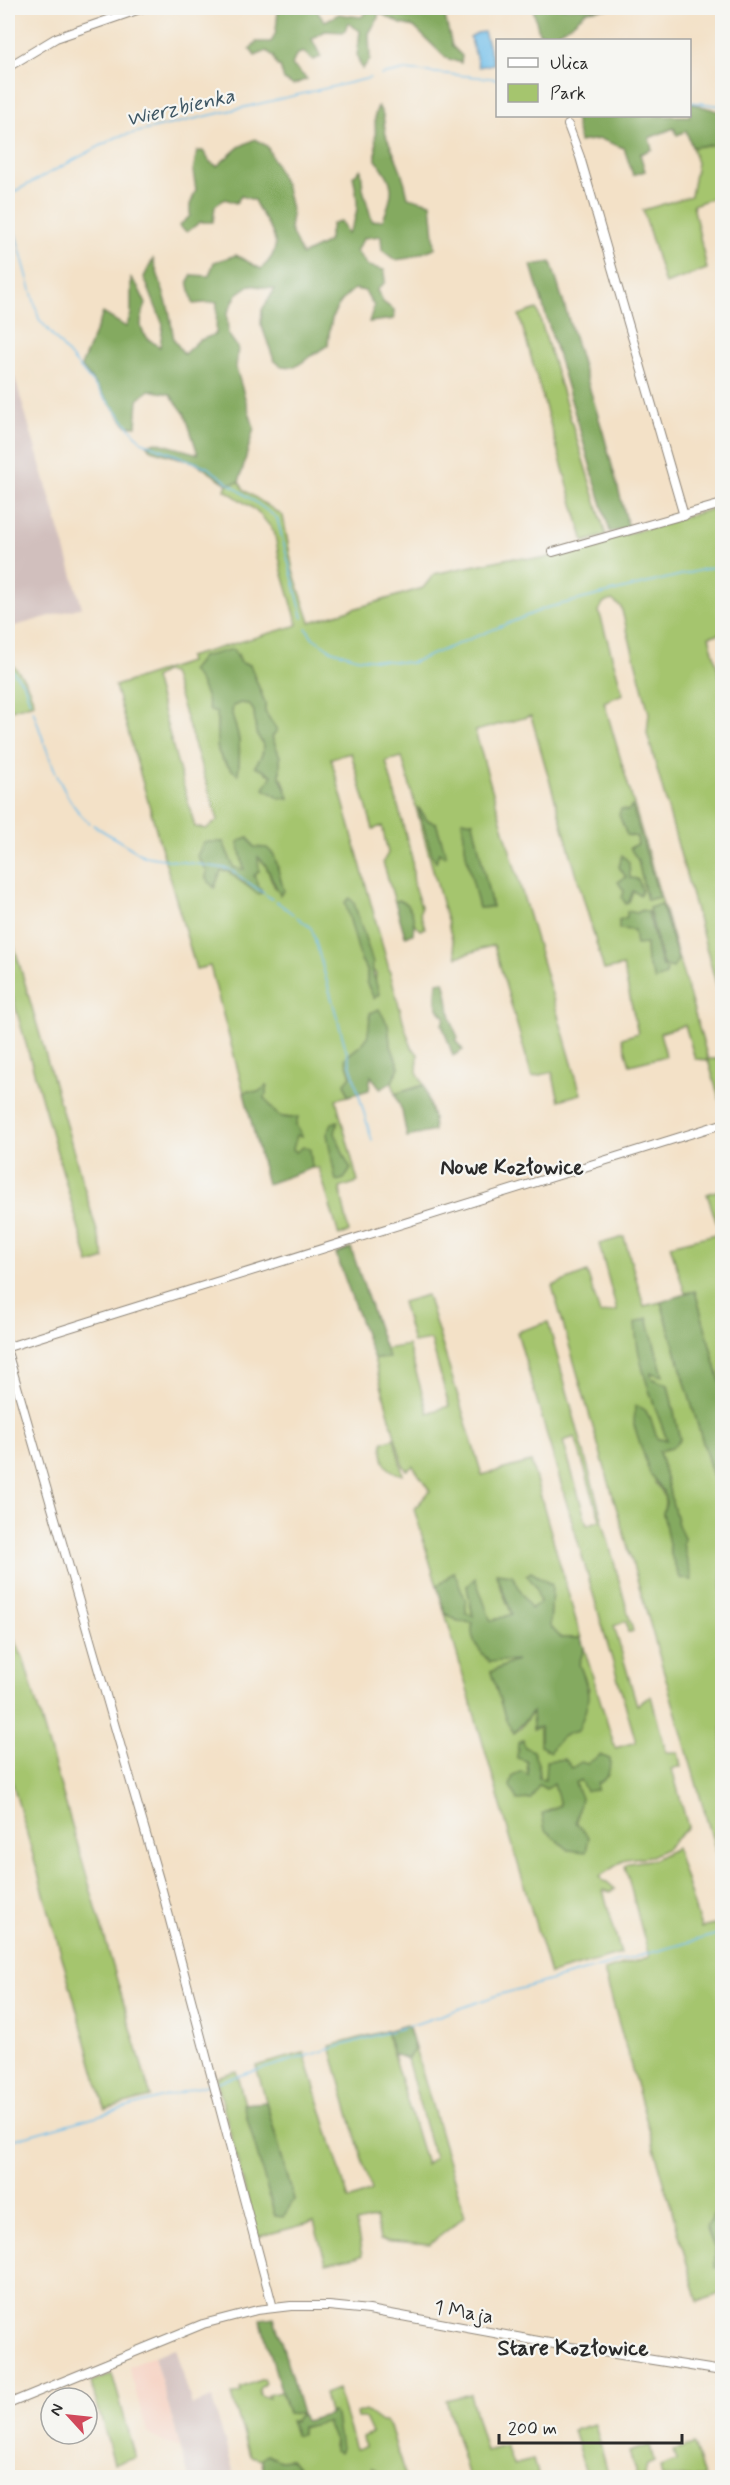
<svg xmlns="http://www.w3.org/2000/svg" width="730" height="2485" font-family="Mynerve,sans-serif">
	<rect width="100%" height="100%" fill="#f6f6f2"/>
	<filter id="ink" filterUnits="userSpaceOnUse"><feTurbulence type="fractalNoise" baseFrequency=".0167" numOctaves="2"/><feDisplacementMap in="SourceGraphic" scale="12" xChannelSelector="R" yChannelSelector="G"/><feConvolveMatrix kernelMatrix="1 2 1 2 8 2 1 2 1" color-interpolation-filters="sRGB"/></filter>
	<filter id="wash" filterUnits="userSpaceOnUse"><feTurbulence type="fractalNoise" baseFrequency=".008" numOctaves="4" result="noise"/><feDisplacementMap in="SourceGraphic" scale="24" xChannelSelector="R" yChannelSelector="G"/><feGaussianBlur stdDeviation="1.35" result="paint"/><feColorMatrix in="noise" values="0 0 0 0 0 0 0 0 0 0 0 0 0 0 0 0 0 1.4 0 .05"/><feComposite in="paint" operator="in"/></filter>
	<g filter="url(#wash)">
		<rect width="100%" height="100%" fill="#f3e1c7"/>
		<path fill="#f6d2c3" d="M154,2356L180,2447L165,2443L147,2433L129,2367Z"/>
		<g fill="#d1bfbd">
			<path d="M8,354L82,607L8,628Z"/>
			<path d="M175,2348L192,2405L212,2398L235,2477H189L154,2356Z"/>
		</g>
		<g fill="#a5c56e" stroke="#68784c" stroke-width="1.5" fill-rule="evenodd">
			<path d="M722,135V195L693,205L707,269L665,284L643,210L691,196L697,163L692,147L714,145Z"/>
			<path d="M537,309L606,535L584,542L519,315Z"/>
			<path d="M239,482L244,490L283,516L293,571L310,622L423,588L434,574L510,558L542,559L722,506V623L719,634L709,636L722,686V1005L647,733L649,713L621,607L612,600L603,603L599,611L623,694L604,702L708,1059H722V1108L708,1060L695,1059L685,1025L660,1033L666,1056L630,1065L622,1038L638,1033L623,966L604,970L531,716L475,731L581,1094L559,1100L552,1072L532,1077L494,945L457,957L402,757L386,761L412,858L414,887L421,906L420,913L425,928L421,930L415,925L410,908L399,900L395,902L383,862L388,853L382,826L373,829L351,753L331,758L406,1031L412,1048L418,1054L417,1072L424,1085L395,1094L392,1082L399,1067L390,1043L388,1025L369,1035L363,1046L346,1058L351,1077L347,1091L348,1096L336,1099L358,1182L340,1188L349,1232L339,1236L319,1168H312L310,1149L296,1152L292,1149L297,1135L301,1136L293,1118L277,1116L265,1098L267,1086L258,1092L248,1091L244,1093L210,966L196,969L115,686L189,662L188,657L298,625L282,571L274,531L257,511L225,490L227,484ZM238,654L241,663L250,665L265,703V712L276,730L272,737L280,757V777L283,780L289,798L272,775L266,773L262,755L264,745L256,733L254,711L249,704L240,703L233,706C230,718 236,724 238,735C241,748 239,761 238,774C210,756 218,742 217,713L210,711L207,697L198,678ZM164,672L172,673L218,820L206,829L195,827L154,678ZM419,809L427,820L436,823L446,855L439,851L432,855ZM621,810L628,811L658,897L647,900L638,860L630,848L638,844L637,837ZM463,820L473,823L492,907L479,908L466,853ZM223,842L234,868L244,870L238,842L254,847L277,863L279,875L275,888L265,864L257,856L253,876L262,892L257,894C247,884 237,880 228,871L221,870L215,887L206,878L207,871ZM354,904L373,963L371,968L376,974L374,998L367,984V970L361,960L357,942ZM648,912L661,965L655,979L647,962L646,944L634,930L619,920Z"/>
			<path d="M8,661C22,673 28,684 34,703L8,711Z"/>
			<path d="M8,925L105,1259L89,1264L8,981Z"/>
			<path d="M722,1189V1389L695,1291L685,1293L670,1245L720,1233L707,1194Z"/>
			<path d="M624,1237L644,1306L661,1302L722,1506V1872L552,1286L587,1272L600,1314L617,1311L599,1244ZM647,1318L663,1375L651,1373V1378L668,1385L680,1440L671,1448L659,1450L678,1525L684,1537L682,1544L691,1580L663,1514C667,1500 665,1493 655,1483L650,1416L657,1439L667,1440L649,1389Z"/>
			<path d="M427,1295L482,1475L531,1462L581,1638H561L550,1626L552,1585L527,1575L536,1587L540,1603L530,1609L512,1576L499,1583L512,1615L490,1621L475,1579L467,1586L473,1617L466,1613L453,1572L437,1586L414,1509L430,1491L413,1466L407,1470L403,1466L374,1359L388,1358L385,1349L408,1345L428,1413L449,1406L431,1340L413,1343L402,1302Z"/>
			<path d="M548,1322L633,1631L628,1633L626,1621L614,1626L637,1705L651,1696L666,1752H678L681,1766L672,1769L688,1827L666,1849L651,1856L626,1859L600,1876L603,1881L607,1882L615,1889L610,1892L603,1890L621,1954L550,1974L445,1613L458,1621L474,1623L519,1660L491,1672L506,1720L514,1733L521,1728L532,1711L534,1729L540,1727L551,1751L555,1742L569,1733L589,1689L579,1664L584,1648L615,1748L636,1742L517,1332ZM575,1437L600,1520L587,1525L563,1441ZM522,1758L538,1764L539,1778L546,1780L587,1764L579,1780L575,1783C584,1808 576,1825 569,1850L545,1830L548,1810L560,1805L554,1782L539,1785L513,1775L529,1776L527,1761Z"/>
			<path d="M394,1438L403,1475C385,1471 380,1460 383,1442Z"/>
			<path d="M8,1618L16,1645L23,1657L151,2097L105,2109L8,1767Z"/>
			<path d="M676,1848L701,1928L722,1923V2293L698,2302L604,1971L649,1957L625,1866L629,1863L655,1859Z"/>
			<path d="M409,2028L465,2216L430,2244L380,2240L376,2218L356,2223L362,2256L326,2263L314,2222L257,2237L216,2077L236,2071L275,2216L294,2199L256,2066L304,2053L349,2200L371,2191L330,2046L386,2031L426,2165L434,2157L407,2059L414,2049Z"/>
			<path d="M112,2374L136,2458L114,2463L91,2383Z"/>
			<path d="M263,2379L265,2383L259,2389L260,2395L269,2398L268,2395L281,2392L288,2413L302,2414L303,2416H300L297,2420L291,2421L301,2433V2428L322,2422H328L334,2439L333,2446L340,2451L336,2416L333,2412H329L324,2394L337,2389L356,2449L365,2447L363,2437L372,2433L365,2418H357L356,2413L365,2410L381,2422H386L390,2426L405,2477H384L371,2467L376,2477H321L319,2474L300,2471L290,2459L280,2460L267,2454L261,2459L250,2456L232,2395L241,2392L240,2388Z"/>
			<path d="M470,2394L486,2451L506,2446L513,2465L533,2460L538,2477H469L446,2400Z"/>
			<path d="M595,2424L609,2477H587L573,2430Z"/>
			<path d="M694,2444L704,2477H662L660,2467L676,2461L673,2450Z"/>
			<path d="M650,2445L654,2461L647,2464L645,2474L646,2477H637L629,2452Z"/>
		</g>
		<g fill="#84aa61" stroke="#586a46" stroke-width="1.5">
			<path d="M314,8L325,21L339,14L361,17L367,12V8H443L452,46L462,56L461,63L446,58L414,27L401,24L378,12V19L369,33L370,60L362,69L357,56L360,31L348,23L344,32L325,31L312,39L321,57L313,60L303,52L296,55L292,65L307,79L293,85L284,80L280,66H277L273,56L267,51L255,56L250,49L256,42H271C279,31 275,22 279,9Z"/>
			<path d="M533,8H611L587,11L573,23L554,35L539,33Z"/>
			<path d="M690,103L722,112V135L714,145L692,147L686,131L677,135L674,128L649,138L652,149L640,154L645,171L633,175L624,148L600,139L579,142L575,116H690Z"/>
			<path d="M378,106C387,118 382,125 387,138C396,158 404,175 408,197L431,203L435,248L409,258L395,260L382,250L381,236L364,238L356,251L368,266L384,270L385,282L377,290L383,302L394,310V319L369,322L374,306L365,291L354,289C333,307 330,318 328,345L295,367L281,366L274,360L261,324L262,310L275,289L250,285L237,294L227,314L228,334L238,348L236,368L254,428L239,482L227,484L194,462L151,450L147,445L156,442L198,454L185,414L170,394L149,390L138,400L136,426H127L81,366L103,313L126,327L131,314V278L138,287L146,304C137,326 139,335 160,347L163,325L144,277L153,259L169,310L174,340L184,354L198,341L216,334L217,302L193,304L188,281L192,275L209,276L214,262L236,255L261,269C291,243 266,227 254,200L241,196L236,203L225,199L215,206L213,222H200L187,232L179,226L190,216V205L196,190L193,171L197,151H203L210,162L217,166L239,147L255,139L267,146L286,187L292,214L290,229L302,255L328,242L332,224L341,221L347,234C361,215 358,198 353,176L361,169L363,189L372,221L383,220C394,193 396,183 376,160L375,114Z"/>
			<path d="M551,262L603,432L629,529L610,532L531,265Z"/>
			<path d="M233,649L241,663L250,665L265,703V712L277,730L272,737L280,757V777L289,798H279L264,789L272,775L255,766L262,755L264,746L256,733L254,711L249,704L240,703L233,706C230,718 236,724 238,735C241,749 239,761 238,775C210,752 218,745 217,713L210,711C207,696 202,682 191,671L202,657Z"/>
			<path d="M632,806L659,897L647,900L638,860L630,848L638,844L637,837L627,835L619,815L621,809L628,811Z"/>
			<path d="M418,807L427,820L436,823L446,855L443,856L439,852L436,862L432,855Z"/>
			<path d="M462,820L473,822L492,907L479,908L466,854Z"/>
			<path d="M248,837L254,847L267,848L274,855L284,891L280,895L265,864L258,857L259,871L254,876L262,893L257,894C247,884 237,880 228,871H221L214,888L206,878L207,871L197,856L204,842H223L234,868L244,869L238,842Z"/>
			<path d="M622,855L629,862L630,878L638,879L642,890L640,895L633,891L629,902L626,904L622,898L624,891L618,882L626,877L619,867Z"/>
			<path d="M350,898L354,903L373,963C370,972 378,984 379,995L374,998L367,984V970L361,960L345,902Z"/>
			<path d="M399,900C413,905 415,920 413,934L405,936L395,902Z"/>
			<path d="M661,904L678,959L673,968L663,965L649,908Z"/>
			<path d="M642,910L648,912L661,964L667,970L666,975L655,980L647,962L646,944L636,945L634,930L619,929V920L627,917V911L637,913Z"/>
			<path d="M444,981C451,1001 447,1017 458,1037L456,1041L463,1050L453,1056L442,1024L445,1017C433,1007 436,996 437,982Z"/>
			<path d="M379,1009L388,1025L390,1043L399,1067L392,1082L381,1089L371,1076L369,1090L348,1096L345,1083L351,1076L345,1058C368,1038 368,1046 370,1013Z"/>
			<path d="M424,1085L433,1118L434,1131L407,1137L402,1111L395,1094Z"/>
			<path d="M267,1086L265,1098C275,1113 277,1121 298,1117L296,1125L302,1136L297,1135L293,1149L296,1152L303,1147L310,1149L312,1168L267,1184L244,1093L247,1091L258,1092Z"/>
			<path d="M338,1121L335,1133C341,1145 343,1157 351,1169L344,1179L336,1181L327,1134L332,1123Z"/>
			<path d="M351,1248L385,1349L389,1358L374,1359L336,1254Z"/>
			<path d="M695,1291L722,1389V1411L721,1412L722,1420V1506L661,1302Z"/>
			<path d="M647,1318L663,1376L651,1373V1378L668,1385L680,1440L671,1448L659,1451L678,1525L684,1538L683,1544L692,1580L680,1578L671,1555L663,1513L666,1503L664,1492L650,1474L634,1425L635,1405C650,1409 653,1426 657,1439L667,1440C653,1401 637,1364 635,1323Z"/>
			<path d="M454,1572L466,1601V1613L473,1616L467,1586L475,1578L491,1621L512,1614L496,1573L512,1575L531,1609L540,1603L536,1587L527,1575L531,1572L552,1585L550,1626L561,1638H581L584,1648L579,1664C592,1696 590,1699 578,1731C565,1734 556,1739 551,1752L540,1746V1727L533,1729L532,1712L514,1733L506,1720L491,1672L517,1660L489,1662C480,1650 468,1639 473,1623L458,1621L445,1613L437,1586Z"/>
			<path d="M523,1740L525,1747L533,1751L538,1764L539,1778L545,1780L546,1761L565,1759L572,1768L581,1762L587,1764L600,1755L610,1759C610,1772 609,1778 597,1784V1790L586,1791L580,1780L575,1783L581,1798L576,1823L589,1837L586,1852L569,1850L545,1830L542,1814L560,1805L554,1783L546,1789L539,1785L531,1799L517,1800L510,1786L513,1775L522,1771L528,1775L527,1761L517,1758L518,1743Z"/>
			<path d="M406,2025L409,2028L414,2050L407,2059L393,2054L386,2031Z"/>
			<path d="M266,2102L294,2200L283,2217L275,2216L243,2104Z"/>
			<path d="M715,2212L722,2219V2267L715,2268V2250L706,2227Z"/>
			<path d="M274,2317L302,2414L288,2413L260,2319Z"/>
			<path d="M329,2412H333L336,2416L341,2448L339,2453L334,2450V2439L327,2422L301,2427V2433L298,2435L295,2434L290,2421L294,2422L299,2416H303L305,2421L330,2414Z"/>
			<path d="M267,2454L280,2460L290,2459L300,2471H291L285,2477H266L261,2459Z"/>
		</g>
		<path fill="#6fbeea" stroke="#4d748a" stroke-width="1.5" d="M484,32L494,64L479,67L470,37L477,33Z"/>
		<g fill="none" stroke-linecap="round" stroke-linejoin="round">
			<g stroke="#6fbeea" stroke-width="1.5">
				<path d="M381,75L405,70L498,79"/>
				<path d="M690,102L722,106"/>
				<path d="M8,195L117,137L370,78"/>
				<path d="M8,206L39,319L142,442L207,467L277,518L303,618"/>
				<path d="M306,628L313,638L331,650L357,658L411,663L546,608L722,565"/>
				<path d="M8,666L24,684L30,702"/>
				<path d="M33,710C44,742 62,803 90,823"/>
				<path d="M93,825L144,856L229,869L272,899"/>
				<path d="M276,901L293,914"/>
				<path d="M297,917L311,928L314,936L372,1141"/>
				<path d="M217,2082L419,2023L498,1995L722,1933"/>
				<path d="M8,2141L210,2084"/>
			</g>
		</g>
	</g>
	<g filter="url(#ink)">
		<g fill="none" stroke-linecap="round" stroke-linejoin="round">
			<g stroke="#8f8679" stroke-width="10">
				<g id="minor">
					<path d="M8,67L56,38L143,8"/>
					<path d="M568,125L580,157L684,516"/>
					<path d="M553,552L722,504"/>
					<path d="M8,1347L722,1124"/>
					<path d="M8,1355L162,1890L273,2308"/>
					<path d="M8,2404L203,2324L257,2310L291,2306H329L369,2310L571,2347L722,2371"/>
				</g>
			</g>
			<use href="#minor" stroke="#fff" stroke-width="8"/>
		</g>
	</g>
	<g text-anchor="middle" stroke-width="4.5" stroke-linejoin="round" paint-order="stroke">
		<g font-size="20" fill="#2b2b2b" stroke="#f6f6f2">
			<text transform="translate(464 2311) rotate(10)" y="7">1 Maja</text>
		</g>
		<g font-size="21" font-style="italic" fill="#3f5764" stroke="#f6f6f2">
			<text transform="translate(180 107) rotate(-13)" y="7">Wierzbienka</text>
		</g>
		<g font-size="22" font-weight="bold" fill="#2b2b2b" stroke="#f6f6f2">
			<text x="512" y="1174">Nowe Kozłowice</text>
			<text x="573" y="2355">Stare Kozłowice</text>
		</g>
	</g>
	<rect width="730" height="2485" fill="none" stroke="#f6f6f2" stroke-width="30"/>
	<rect x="496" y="39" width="195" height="78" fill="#f6f6f2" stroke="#a5a5a2" stroke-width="1.5"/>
	<rect x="508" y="58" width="30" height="9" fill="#ffffff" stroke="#a5a5a2" stroke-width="1.5"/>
	<text x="550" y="69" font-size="18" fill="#2b2b2b">Ulica</text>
	<rect x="508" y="84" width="30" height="18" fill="#a5c56e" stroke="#a5a5a2" stroke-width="1.5"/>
	<text x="550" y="99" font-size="18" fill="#2b2b2b">Park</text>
	<g transform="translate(69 2416) rotate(297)"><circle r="28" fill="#f6f6f2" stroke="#a5a5a2" stroke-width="1.5"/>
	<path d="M0-4.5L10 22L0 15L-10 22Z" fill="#d1495b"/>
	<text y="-9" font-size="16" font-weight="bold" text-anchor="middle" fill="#2b2b2b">N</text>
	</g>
	<path d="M499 2434v9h183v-9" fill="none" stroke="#2b2b2b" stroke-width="3"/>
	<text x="508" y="2434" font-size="18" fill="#2b2b2b" stroke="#f6f6f2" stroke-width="4.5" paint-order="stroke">200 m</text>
</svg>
